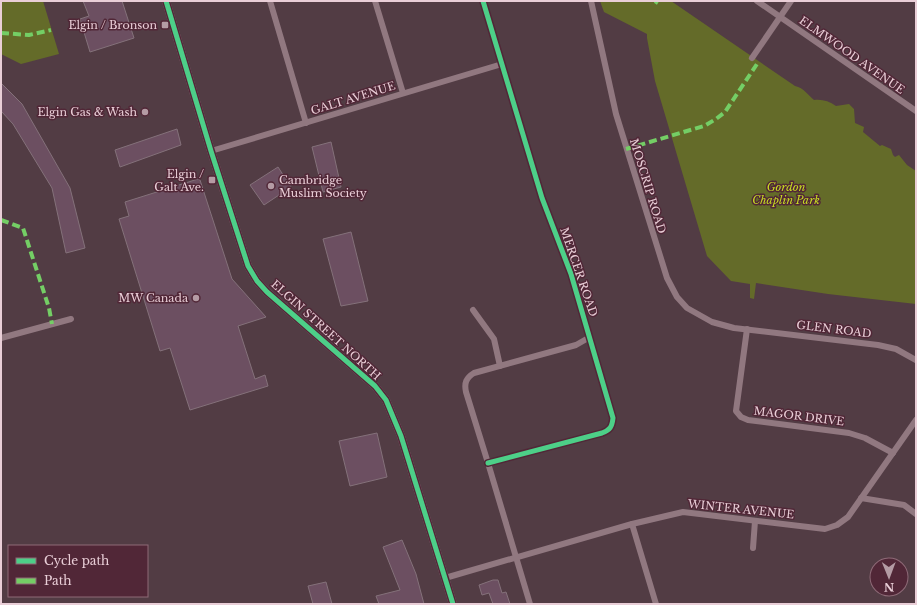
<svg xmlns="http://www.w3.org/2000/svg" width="917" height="605" font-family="'Libre Baskerville',serif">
	<rect width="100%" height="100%" fill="#523c44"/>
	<g fill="#646b29">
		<path d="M1,1H43L59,54L21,64L1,54Z"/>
		<path d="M600,1H671L795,86C804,88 808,95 814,100C822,99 829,101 836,106L849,104L854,109L855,123L864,127L863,132L880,146L882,145L891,149L893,155L895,157L899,155L907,165L916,171V304L828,294L756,283L754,299L750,298V284L731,281L707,256L655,81L647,38V34L604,12Z"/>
	</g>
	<g fill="#6c4f61" stroke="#84717a">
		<path d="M83,1H122L134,38L90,52L80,19L89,16Z"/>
		<path d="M1,83L22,104L70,188L85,248L66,253L52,188L13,124L1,111Z"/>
		<path d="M177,129L181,145L120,167L115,150Z"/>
		<path d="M331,142L341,187L323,192L312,147Z"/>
		<path d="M278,167L291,187L264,205L250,185Z"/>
		<path d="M198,179L200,180L232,279L266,317L238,326L255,379L265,375L268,386L190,410L170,348L160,351L119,219L129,216L125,202Z"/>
		<path d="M351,232L368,301L341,306L323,239Z"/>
		<path d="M377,433L387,477L350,486L339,441Z"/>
		<path d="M402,540L416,574L424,604H379L376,596L400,590L383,547Z"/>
		<path d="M493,580H498L502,593L506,592L510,604H493L489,593L482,595L479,585Z"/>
		<path d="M326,582L332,604H313L308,586Z"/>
	</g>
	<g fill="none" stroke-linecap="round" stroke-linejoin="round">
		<g stroke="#917880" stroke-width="6">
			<path d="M270,1L306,123"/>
			<path d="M375,1L403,93"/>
			<path d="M483,1L542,198L571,274L613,418C612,427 610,430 602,433L488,463"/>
			<path d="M591,1L616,114L667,278L677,297L687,308L712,322L734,328L878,345L896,349L916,360"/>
			<path d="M757,1L916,111"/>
			<path d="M752,58L791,1"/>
			<path d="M211,151L502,64"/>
			<path d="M473,310L494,339L500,366"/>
			<path d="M747,329L736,411L741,417L748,420L849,433L865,438L893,453"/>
			<path d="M1,338L71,319"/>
			<path d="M861,498L904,505L916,514"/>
			<path d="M632,524L656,604"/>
			<path d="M753,548L755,521"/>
			<path d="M445,578L632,524L683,512L825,529L837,525L848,517L916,420"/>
			<path d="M530,604L488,463L466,392C464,383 466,378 474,373L576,345L590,337"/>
		</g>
		<path stroke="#937a84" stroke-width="8" d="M166,1L211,151L248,266L257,281L267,292L375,386L386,400L401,436L453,604"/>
		<g stroke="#74ce65" stroke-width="4" stroke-dasharray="8 4" stroke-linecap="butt">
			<path d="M655,1L658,3"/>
			<path d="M1,33L29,35L51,30"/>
			<path d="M626,149L704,126L716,119L725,112L757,64"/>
			<path d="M1,220L23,228L49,308L52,324"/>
		</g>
		<g stroke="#512737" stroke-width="8">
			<g id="cycleway">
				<path d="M166,1L211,151L248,266L257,281L267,292L375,386L386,400L401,436L453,604"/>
				<path d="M483,1L542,198L571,274L613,418C612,427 610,430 602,433L488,463"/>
			</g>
		</g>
		<use href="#cycleway" stroke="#4dcf88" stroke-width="5"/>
	</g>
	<g fill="#b49ba4" stroke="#512737" stroke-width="1.5">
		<rect x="161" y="21" width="8" height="8" rx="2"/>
		<circle cx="145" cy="112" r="4"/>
		<rect x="208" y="176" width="8" height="8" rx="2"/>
		<circle cx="271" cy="186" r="4"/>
		<circle cx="196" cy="298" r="4"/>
	</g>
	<g text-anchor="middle" stroke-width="3" stroke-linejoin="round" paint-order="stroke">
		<g font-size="11" fill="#e9ced7" stroke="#512737" text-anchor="end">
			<text x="157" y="29">Elgin / Bronson</text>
			<text x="137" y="116">Elgin Gas &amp; Wash</text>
			<text x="204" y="178">Elgin /<tspan x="204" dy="13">Galt Ave.</tspan></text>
			<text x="279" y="184" text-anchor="start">Cambridge<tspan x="279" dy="13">Muslim Society</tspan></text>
			<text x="188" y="302">MW Canada</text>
		</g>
		<g font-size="11" fill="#e9ced7" stroke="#512737">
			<text transform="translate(852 55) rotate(35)" y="4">ELMWOOD AVENUE</text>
			<text transform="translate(353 98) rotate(-17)" y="4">GALT AVENUE</text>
			<text transform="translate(648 186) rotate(73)" y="4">MOSCRIP ROAD</text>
			<text transform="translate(579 272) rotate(71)" y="4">MERCER ROAD</text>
			<text transform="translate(834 329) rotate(7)" y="4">GLEN ROAD</text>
			<text transform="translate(326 330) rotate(42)" y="4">ELGIN STREET NORTH</text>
			<text transform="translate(799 416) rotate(7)" y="4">MAGOR DRIVE</text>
			<text transform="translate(741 509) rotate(6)" y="4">WINTER AVENUE</text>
		</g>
		<g font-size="11" font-style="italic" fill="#c8de22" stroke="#512737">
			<text x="786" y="191">Gordon<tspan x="786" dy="13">Chaplin Park</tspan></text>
		</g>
	</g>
	<rect width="917" height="605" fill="none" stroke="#e9ced7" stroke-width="4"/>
	<rect x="8" y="545" width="140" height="52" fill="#512737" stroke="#8e6a77"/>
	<rect x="16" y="558" width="20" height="6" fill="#4dcf88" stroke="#8e6a77"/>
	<text x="44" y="565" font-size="12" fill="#e9ced7">Cycle path</text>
	<rect x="16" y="578" width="20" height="6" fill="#74ce65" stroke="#8e6a77"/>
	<text x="44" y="585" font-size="12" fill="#e9ced7">Path</text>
	<g transform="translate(889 577) rotate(179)"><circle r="19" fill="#512737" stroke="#8e6a77"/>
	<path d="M0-3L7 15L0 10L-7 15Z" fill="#b49ba4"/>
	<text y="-6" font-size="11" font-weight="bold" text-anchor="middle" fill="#e9ced7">N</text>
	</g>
</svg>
